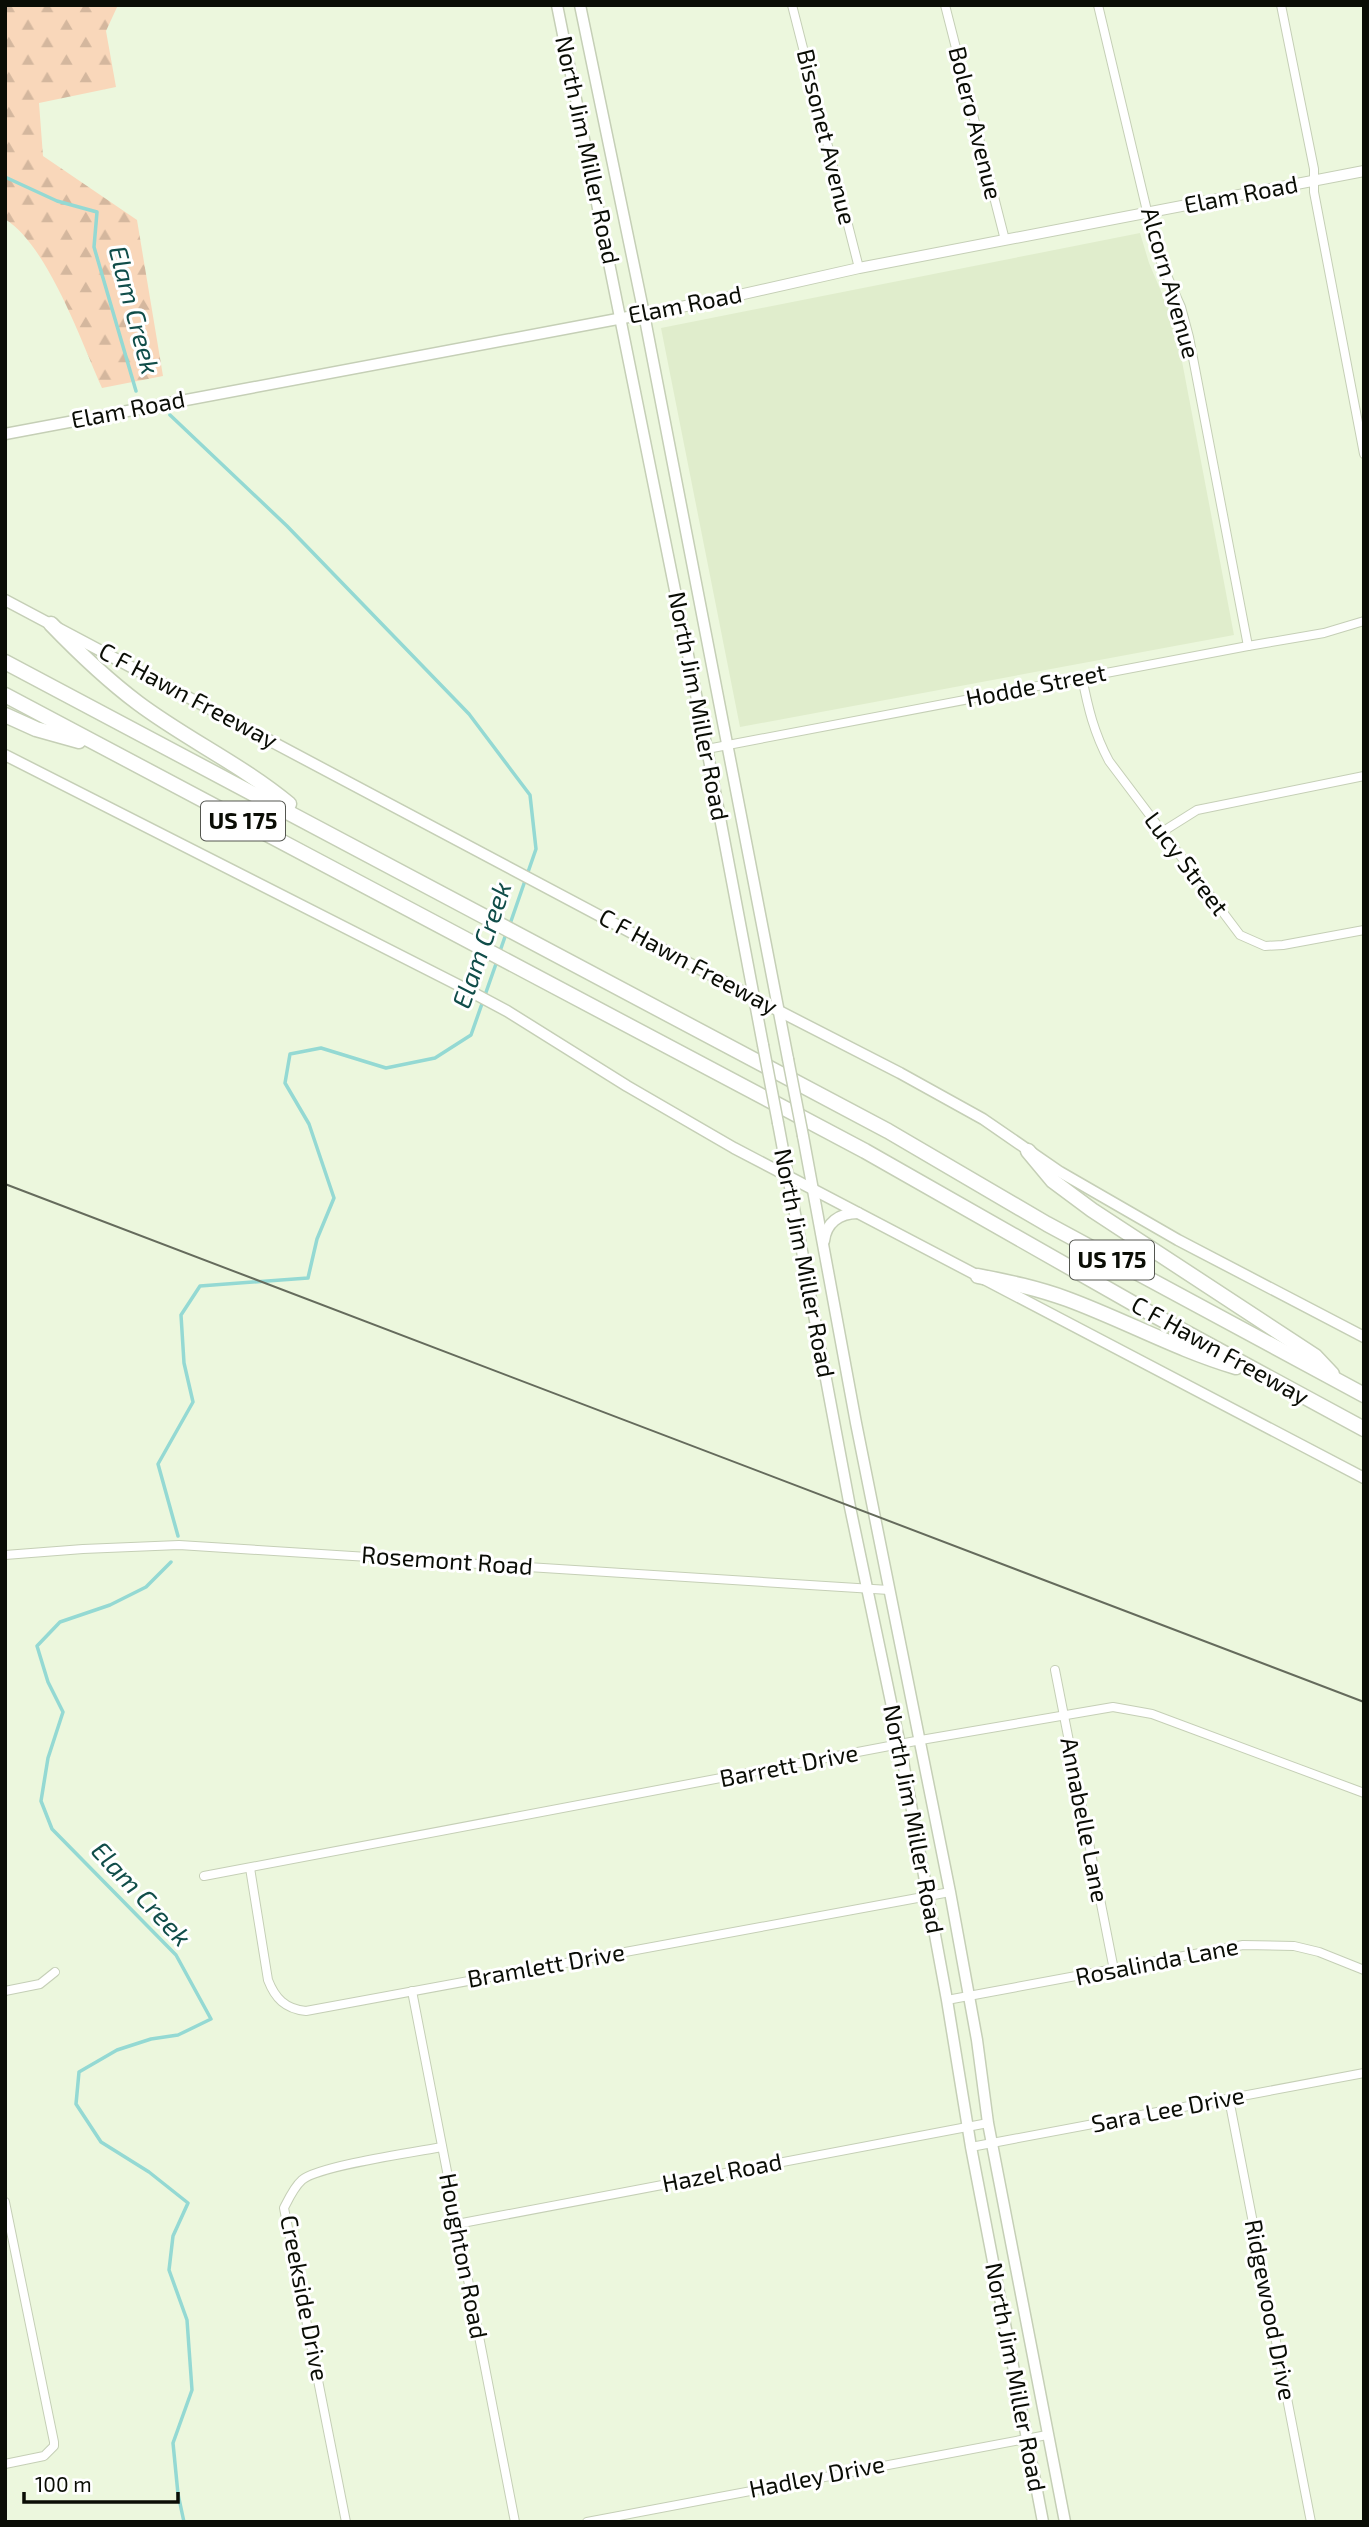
<svg xmlns="http://www.w3.org/2000/svg" width="1369" height="2527" font-family="'Exo 2',sans-serif">
	<defs>
		<pattern id="forest-firs" width="22" height="20" patternUnits="userSpaceOnUse" patternTransform="scale(1.75)"><rect width="22" height="20" fill="#f9d7ba"/><path d="M5 1l3.5 6h-7zM16 11l3.5 6h-7z" fill="#d4b79e"/></pattern>
	</defs>
	<rect width="100%" height="100%" fill="#ecf7dd"/>
	<path fill="#e0edcc" d="M1140,233L1149,263L1169,310L1177,335L1234,635L740,727L661,328Z"/>
	<path fill="url(#forest-firs)" d="M5,5H118L106,31L116,87L39,103L43,156L137,220L163,376L102,388C81,341 48,246 5,219Z"/>
	<g fill="none" stroke-linecap="round" stroke-linejoin="round">
		<g stroke="#94d9d3" stroke-width="3.5">
			<path d="M5,177L57,201L97,212L94,247L136,391"/>
			<path d="M170,415L287,526L469,714L530,795L536,849L510,924"/>
			<path d="M499,954L507,931"/>
			<path d="M178,1536L158,1464L193,1402L184,1363L181,1315L200,1286L308,1278L317,1239L334,1198L309,1124L285,1083L290,1054L321,1048L386,1068L435,1058L471,1035L497,961"/>
			<path d="M171,1562L146,1587L110,1605L60,1622L37,1646L48,1682L63,1712L48,1758L41,1801L52,1829L176,1955L211,2019L178,2035L151,2039L117,2050L79,2072L76,2104L101,2142L149,2172L188,2203L173,2236L169,2270L187,2320L192,2390L173,2443L178,2494L184,2522"/>
		</g>
		<g stroke="#c5cfb6" stroke-width="10">
			<g id="minor">
				<path d="M792,5L859,268"/>
				<path d="M945,5L1005,240"/>
				<path d="M1098,5L1157,253L1181,307L1189,337L1248,646"/>
				<path d="M1281,5L1314,169V192L1364,454"/>
				<path d="M1082,677C1088,708 1094,733 1109,761L1240,935L1265,946L1283,945L1364,930"/>
				<path d="M707,749L1248,646L1324,633L1364,621"/>
				<path d="M1162,832L1197,810L1364,776"/>
				<path d="M5,1555L83,1549L179,1545L889,1590"/>
				<path d="M1055,1670L1114,1970"/>
				<path d="M250,1868L268,1980C275,1998 285,2009 306,2011L950,1892"/>
				<path d="M204,1876L921,1740L1113,1707L1152,1714L1364,1793"/>
				<path d="M5,1991L40,1984L55,1972"/>
				<path d="M412,1991L515,2522"/>
				<path d="M947,2000L1243,1945L1294,1946L1319,1952L1364,1970"/>
				<path d="M1229,2099L1311,2522"/>
				<path d="M971,2147L1364,2073"/>
				<path d="M5,2202L54,2442V2446L44,2456L5,2464"/>
				<path d="M457,2224L988,2123"/>
				<path d="M346,2522L284,2208C289,2198 294,2187 302,2180C318,2166 415,2152 442,2147"/>
				<path d="M587,2522L1047,2435"/>
			</g>
		</g>
		<g stroke="#c5cfb6" stroke-width="12">
			<path id="tertiary" d="M644,314L717,300L859,268L1364,171"/>
		</g>
		<g stroke="#c5cfb6" stroke-width="13">
			<g id="secondary">
				<path d="M557,5L707,749L763,1045"/>
				<path d="M580,5L644,314L788,1059"/>
				<path d="M5,434L644,314"/>
				<path d="M5,600L779,1011L900,1073L983,1119L1060,1172L1178,1240L1364,1337"/>
				<path d="M5,755L464,988L507,1011L627,1086L734,1148L1364,1478"/>
				<path d="M778,1123L850,1507L900,1745L947,2000L971,2147L1043,2522"/>
				<path d="M803,1136L856,1423L950,1892L977,2040L988,2123L1065,2522"/>
				<path d="M824,1241C826,1223 839,1213 858,1213"/>
			</g>
		</g>
		<g stroke="#c5cfb6" stroke-width="17">
			<g id="motorway">
				<path d="M51,624C78,652 106,679 138,703C186,739 242,765 289,804"/>
				<path d="M5,662L888,1131L1047,1224L1364,1395"/>
				<path d="M5,695L865,1151L1150,1313L1364,1429"/>
				<path d="M5,715L36,729L79,741"/>
				<path d="M1028,1151L1053,1181L1092,1210L1315,1356L1332,1374"/>
				<path d="M978,1276C1008,1282 1037,1288 1067,1299C1124,1320 1178,1350 1236,1367"/>
			</g>
		</g>
		<use href="#minor" stroke="#fff" stroke-width="8"/>
		<use href="#tertiary" stroke="#fff" stroke-width="10"/>
		<use href="#secondary" stroke="#fff" stroke-width="10"/>
		<use href="#motorway" stroke="#fff" stroke-width="14"/>
		<path stroke="#656b5c" stroke-width="2" d="M5,1184L1364,1702"/>
		<g stroke="#c5cfb6" stroke-width="13" stroke-linecap="butt">
			<g id="secondary-bridge">
				<path d="M763,1045L778,1123"/>
				<path d="M788,1059L803,1136"/>
			</g>
		</g>
		<use href="#secondary-bridge" stroke="#fff" stroke-width="10"/>
	</g>
	<g text-anchor="middle" stroke-width="6" stroke-linejoin="round" paint-order="stroke">
		<g fill="#fff" stroke="#545650" stroke-width="2">
			<rect x="201" y="801.5" width="84" height="39" rx="5"/>
			<rect x="1070" y="1240.5" width="84" height="39" rx="5"/>
		</g>
		<g font-size="23" font-weight="bold" fill="#0a0d05">
			<text x="243" y="829">US 175</text>
			<text x="1112" y="1268">US 175</text>
		</g>
		<g font-size="24" fill="#0a0d05" stroke="#fff">
			<text transform="translate(975 123) rotate(76)" y="8">Bolero Avenue</text>
			<text transform="translate(826 137) rotate(76)" y="8">Bissonet Avenue</text>
			<text transform="translate(587 150) rotate(78)" y="8">North Jim Miller Road</text>
			<text transform="translate(1241 195) rotate(-11)" y="8">Elam Road</text>
			<text transform="translate(1170 283) rotate(74)" y="8">Alcorn Avenue</text>
			<text transform="translate(685 305) rotate(-11)" y="8">Elam Road</text>
			<text transform="translate(128 410) rotate(-11)" y="8">Elam Road</text>
			<text transform="translate(1036 686) rotate(-11)" y="8">Hodde Street</text>
			<text transform="translate(188 696) rotate(28)" y="8">C F Hawn Freeway</text>
			<text transform="translate(698 706) rotate(79)" y="8">North Jim Miller Road</text>
			<text transform="translate(1186 864) rotate(53)" y="8">Lucy Street</text>
			<text transform="translate(688 962) rotate(28)" y="8">C F Hawn Freeway</text>
			<text transform="translate(804 1263) rotate(79)" y="8">North Jim Miller Road</text>
			<text transform="translate(1220 1351) rotate(29)" y="8">C F Hawn Freeway</text>
			<text transform="translate(447 1561) rotate(4)" y="8">Rosemont Road</text>
			<text transform="translate(789 1766) rotate(-11)" y="8">Barrett Drive</text>
			<text transform="translate(913 1819) rotate(79)" y="8">North Jim Miller Road</text>
			<text transform="translate(1084 1820) rotate(79)" y="8">Annabelle Lane</text>
			<text transform="translate(1157 1962) rotate(-11)" y="8">Rosalinda Lane</text>
			<text transform="translate(546 1966) rotate(-10)" y="8">Bramlett Drive</text>
			<text transform="translate(1168 2110) rotate(-11)" y="8">Sara Lee Drive</text>
			<text transform="translate(722 2173) rotate(-11)" y="8">Hazel Road</text>
			<text transform="translate(463 2256) rotate(79)" y="8">Houghton Road</text>
			<text transform="translate(304 2298) rotate(79)" y="8">Creekside Drive</text>
			<text transform="translate(1270 2310) rotate(79)" y="8">Ridgewood Drive</text>
			<text transform="translate(1015 2377) rotate(79)" y="8">North Jim Miller Road</text>
			<text transform="translate(817 2477) rotate(-11)" y="8">Hadley Drive</text>
		</g>
		<g font-size="26" font-style="italic" fill="#104d49" stroke="#fff">
			<text transform="translate(134 310) rotate(75)" y="9">Elam Creek</text>
			<text transform="translate(482 945) rotate(-71)" y="9">Elam Creek</text>
			<text transform="translate(141 1894) rotate(47)" y="9">Elam Creek</text>
		</g>
	</g>
	<rect width="1369" height="2527" fill="none" stroke="#0a0d05" stroke-width="14"/>
	<path d="M24 2492v10h154v-10" fill="none" stroke="#0a0d05" stroke-width="3.5"/>
	<text x="35" y="2492" font-size="21" fill="#0a0d05" stroke="#ffffff" stroke-width="5" paint-order="stroke">100 m</text>
</svg>
